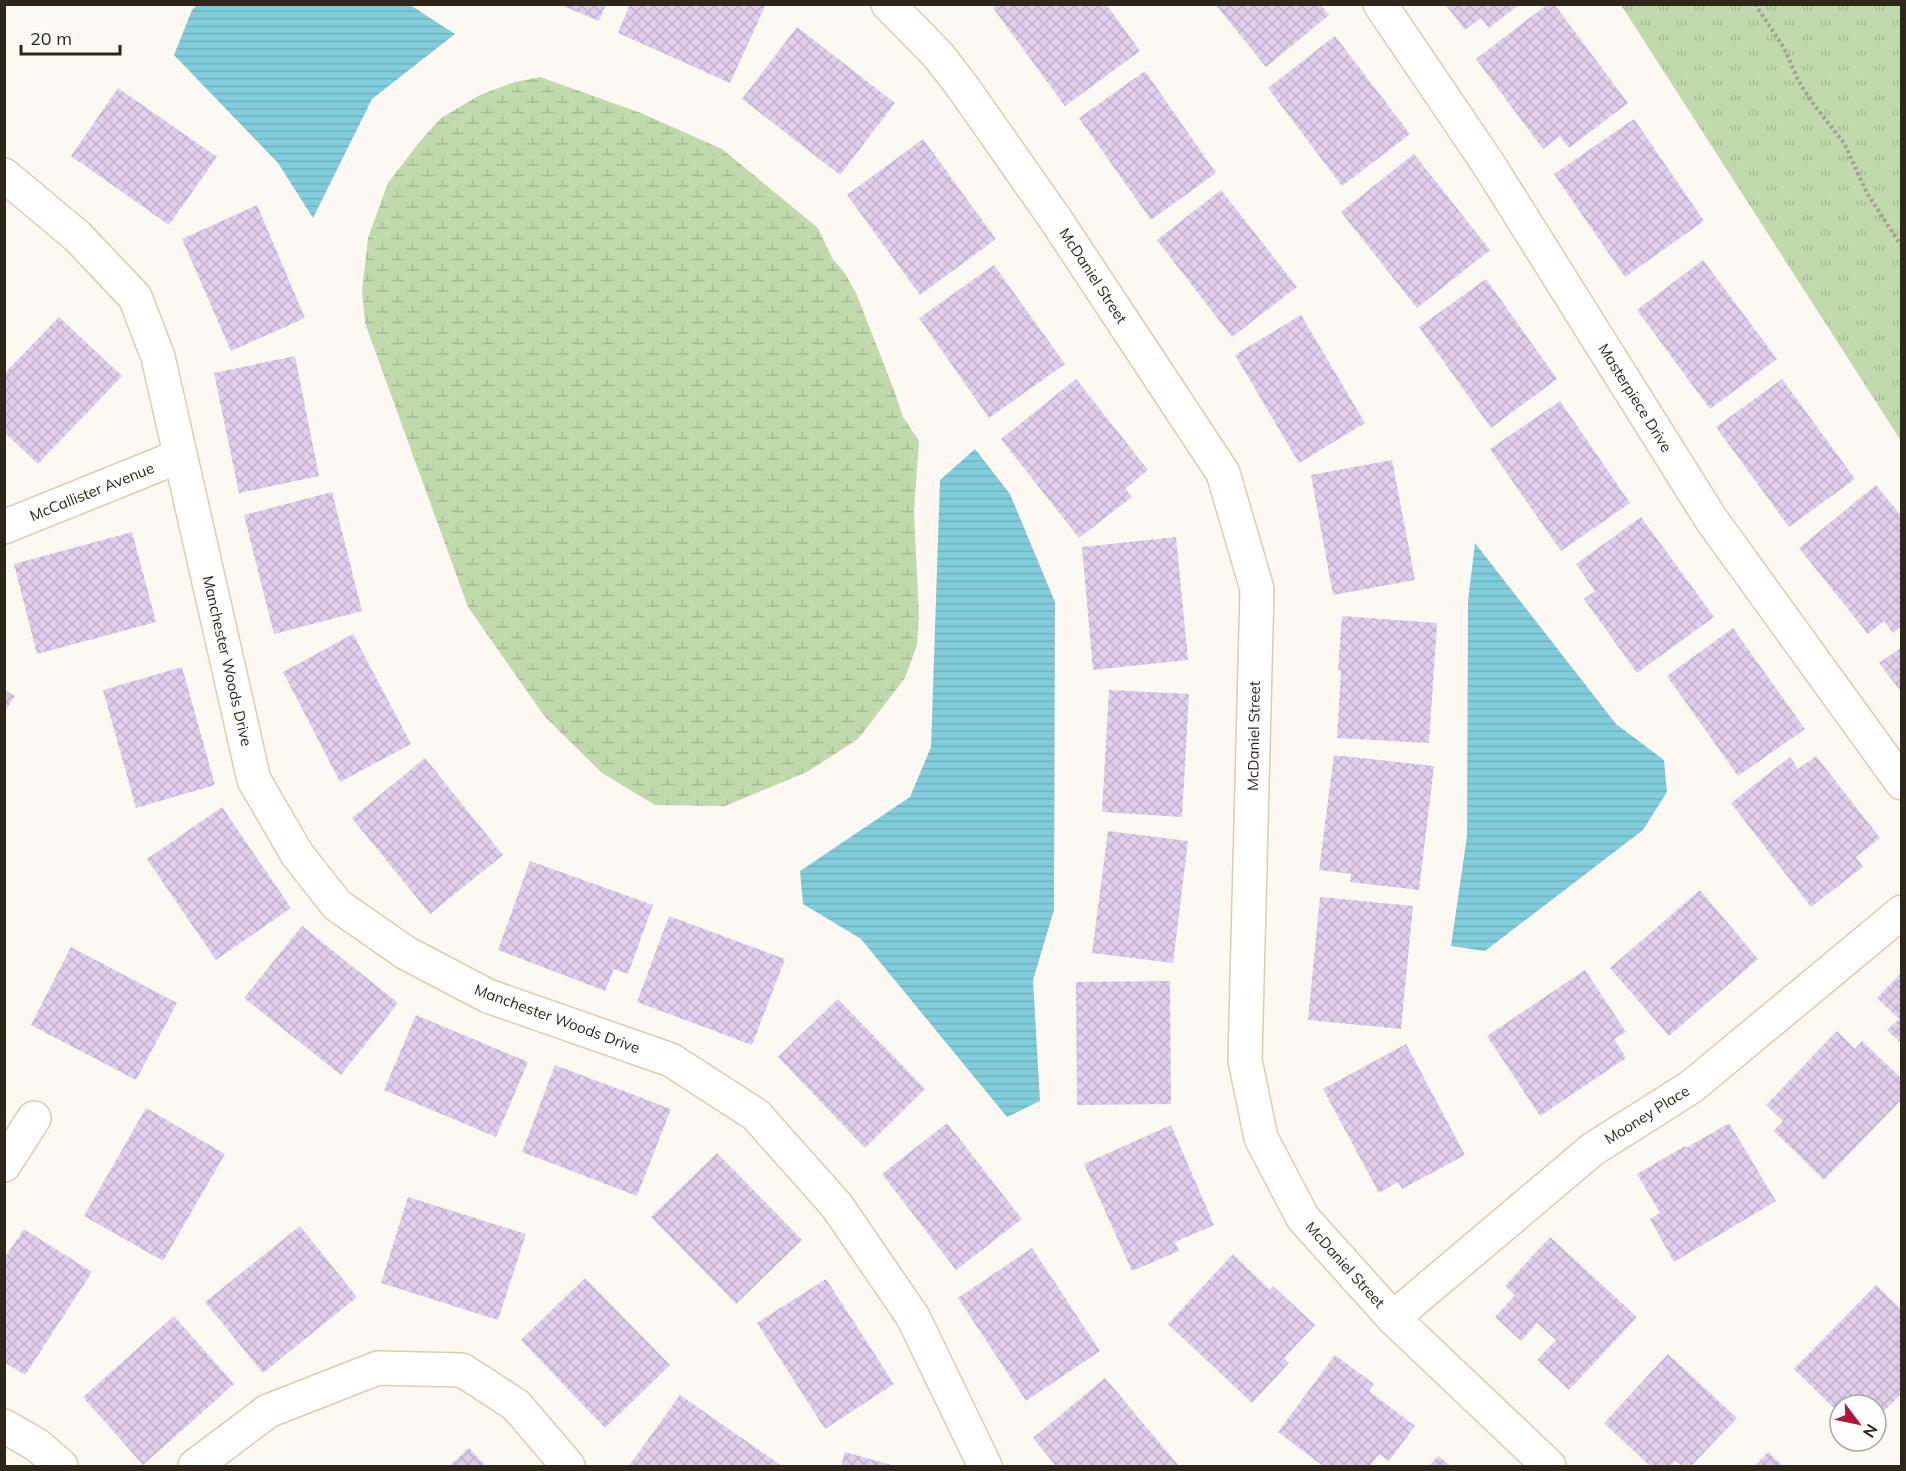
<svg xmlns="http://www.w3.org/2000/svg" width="1906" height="1471" font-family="Mulish,sans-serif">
	<defs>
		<pattern id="grass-tufts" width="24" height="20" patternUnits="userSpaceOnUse" patternTransform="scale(1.5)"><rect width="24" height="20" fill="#c0daad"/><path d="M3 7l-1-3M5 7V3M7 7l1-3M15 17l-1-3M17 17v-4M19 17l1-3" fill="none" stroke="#a5bb94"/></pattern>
		<pattern id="wetland-marsh" width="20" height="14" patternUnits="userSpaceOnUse" patternTransform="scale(1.5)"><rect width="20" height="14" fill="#c0daad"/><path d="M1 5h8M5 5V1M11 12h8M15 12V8" fill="none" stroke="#a5bb94"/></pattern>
		<pattern id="water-rules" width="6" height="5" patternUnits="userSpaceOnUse" patternTransform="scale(1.5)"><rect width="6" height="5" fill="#82cddb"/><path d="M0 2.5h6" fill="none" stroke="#71b0bb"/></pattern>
		<pattern id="building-cross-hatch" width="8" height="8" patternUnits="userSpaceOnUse" patternTransform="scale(1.5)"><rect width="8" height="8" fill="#e1ceed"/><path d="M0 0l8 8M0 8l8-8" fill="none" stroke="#c1b1cb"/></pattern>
	</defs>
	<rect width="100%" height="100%" fill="#fdf8f2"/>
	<path fill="url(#grass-tufts)" d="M1621,5H1901V441Z"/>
	<path fill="url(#wetland-marsh)" d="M540,77L641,113L722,149L818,228L832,258L844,272L856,293L894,390L903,417L919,441L914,512L919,616L917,645L905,678L858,739L807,772L725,806L655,805L602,773L545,717L468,607L365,323L362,291L368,238L388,183L421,140L441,118L480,95L515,82Z"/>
	<g fill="url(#water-rules)">
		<path d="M197,5H410L455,34L372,99L313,218L278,163L174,55L192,10Z"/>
		<path d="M975,449L1010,494L1055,602L1054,910L1033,980L1040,1101L1007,1117L861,939L803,904L800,871L910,797L931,747L940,480Z"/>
		<path d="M1475,543L1616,724L1664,760L1667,792L1643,830L1485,951L1451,946L1467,836L1468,601Z"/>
	</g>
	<g fill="url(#building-cross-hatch)">
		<path d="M558,4H606L599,21Z"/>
		<path d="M630,4H766L730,83L618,33Z"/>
		<path d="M998,4H1106L1140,51L1065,106L993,8Z"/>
		<path d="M1215,4H1320L1329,15L1266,67Z"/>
		<path d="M1445,4H1520L1489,28L1481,18L1465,30Z"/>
		<path d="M1548,4H1554L1628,103L1569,148L1560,136L1543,149L1476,59Z"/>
		<path d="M797,27L895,103L840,175L742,99Z"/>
		<path d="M1335,36L1410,134L1342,186L1268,88Z"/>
		<path d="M1145,71L1216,173L1151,220L1079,118Z"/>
		<path d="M118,88L217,157L169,225L71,156Z"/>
		<path d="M1634,119L1704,221L1625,277L1554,174Z"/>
		<path d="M923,139L996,239L920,295L847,195Z"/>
		<path d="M1414,154L1490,250L1417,308L1341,212Z"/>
		<path d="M1221,190L1297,287L1232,337L1157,240Z"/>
		<path d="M257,205L305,318L231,351L182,239Z"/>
		<path d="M1703,260L1777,359L1710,409L1637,310Z"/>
		<path d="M994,265L1065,364L989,418L919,318Z"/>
		<path d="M1486,279L1557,379L1491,428L1419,327Z"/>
		<path d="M1301,315L1365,423L1299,463L1235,355Z"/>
		<path d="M59,317L122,376L38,464L4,432V374Z"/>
		<path d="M295,356L319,476L239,493L214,373Z"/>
		<path d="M1076,379L1148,470L1125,489L1132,497L1079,538L1001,439Z"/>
		<path d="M1782,379L1855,479L1789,527L1716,427Z"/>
		<path d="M1560,401L1630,503L1561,551L1490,449Z"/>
		<path d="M1392,460L1415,580L1333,595L1311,475Z"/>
		<path d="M1876,485L1902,517V626L1893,633L1884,621L1868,634L1799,548Z"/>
		<path d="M332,492L362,611L274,634L244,515Z"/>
		<path d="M1641,517L1714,617L1637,673L1584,599L1595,591L1576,564Z"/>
		<path d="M132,532L156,622L37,654L14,564Z"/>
		<path d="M1176,537L1188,660L1093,670L1082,547Z"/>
		<path d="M1342,616L1437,623L1429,743L1337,738L1341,671H1338Z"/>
		<path d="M1733,628L1805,729L1738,776L1667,676Z"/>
		<path d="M353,634L411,744L340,782L283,672Z"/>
		<path d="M1902,647V693L1879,663Z"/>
		<path d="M182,667L215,785L136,808L103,690Z"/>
		<path d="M4,690L15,696L4,712Z"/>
		<path d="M1109,690L1189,694L1182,817L1102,812Z"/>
		<path d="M1334,755L1434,766L1419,890L1350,882L1351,874L1319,870Z"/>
		<path d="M1816,756L1880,838L1856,857L1863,867L1811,907L1731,803L1790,757L1798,769Z"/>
		<path d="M425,758L503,855L430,914L352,818Z"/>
		<path d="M222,807L291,908L216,960L147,859Z"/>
		<path d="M1108,831L1188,841L1173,963L1092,953Z"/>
		<path d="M530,861L653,905L628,974L614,969L605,991L498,950Z"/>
		<path d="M1700,890L1758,959L1669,1036L1610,968Z"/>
		<path d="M1320,897L1413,906L1401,1029L1308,1020Z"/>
		<path d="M669,916L785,959L752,1045L637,1002Z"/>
		<path d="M302,926L398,1003L341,1075L244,998Z"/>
		<path d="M71,947L177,1003L136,1080L31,1025Z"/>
		<path d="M1585,970L1626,1032L1614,1039L1626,1058L1540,1116L1487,1036Z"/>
		<path d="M1902,972V1044L1887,1030L1899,1019L1877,998Z"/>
		<path d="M1170,981L1171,1104L1077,1105L1076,982Z"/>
		<path d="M838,999L925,1089L865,1148L778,1057Z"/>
		<path d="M416,1015L528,1062L496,1137L384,1090Z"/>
		<path d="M1837,1031L1855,1049L1862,1041L1902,1079V1099L1824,1180L1774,1131L1783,1121L1766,1105Z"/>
		<path d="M1406,1044L1465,1155L1402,1189L1398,1182L1379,1193L1323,1089Z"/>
		<path d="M555,1065L671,1109L637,1196L522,1152Z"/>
		<path d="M146,1108L225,1154L163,1261L84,1216Z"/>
		<path d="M947,1123L1022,1219L956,1270L882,1174Z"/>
		<path d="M1729,1123L1776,1201L1674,1262L1650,1219L1660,1213L1637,1174L1685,1146L1686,1148Z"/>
		<path d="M1171,1125L1214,1225L1175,1242L1179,1251L1132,1271L1084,1164Z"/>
		<path d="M717,1153L802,1240L736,1304L651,1217Z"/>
		<path d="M408,1197L526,1234L498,1320L381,1283Z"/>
		<path d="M300,1226L357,1297L263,1373L205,1302Z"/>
		<path d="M24,1229L92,1272L25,1375L4,1362V1259Z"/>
		<path d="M1550,1237L1637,1317L1569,1390L1537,1360L1556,1340L1537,1323L1521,1341L1495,1317L1515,1295L1505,1286Z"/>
		<path d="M1032,1248L1100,1351L1026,1401L958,1298Z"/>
		<path d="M1233,1254L1270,1290L1273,1286L1315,1325L1284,1358L1289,1363L1252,1403L1168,1324Z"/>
		<path d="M585,1278L670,1365L605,1428L521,1340Z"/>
		<path d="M826,1279L894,1384L825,1429L757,1323Z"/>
		<path d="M1876,1285L1902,1310V1393L1876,1419V1405H1840V1414L1794,1369Z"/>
		<path d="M174,1316L234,1384L143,1465L83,1397Z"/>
		<path d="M1668,1354L1737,1418L1691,1466H1682L1676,1461L1670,1466H1650L1604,1423Z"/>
		<path d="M1335,1355L1374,1384L1369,1391L1415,1426L1389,1461L1379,1454L1370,1466H1323L1278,1432Z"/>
		<path d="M1105,1378L1179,1466H1056L1033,1438Z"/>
		<path d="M680,1395L782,1466H629Z"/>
		<path d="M469,1448L486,1466H449Z"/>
		<path d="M845,1452L895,1466H841Z"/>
		<path d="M1768,1452L1783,1466H1755Z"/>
		<path d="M1438,1456L1451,1466H1429Z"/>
	</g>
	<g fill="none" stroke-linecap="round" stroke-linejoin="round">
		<g stroke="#e0cbad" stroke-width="36">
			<g id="street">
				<path d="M888,4L938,55L962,86L1056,220L1223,473L1257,589L1245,1060L1261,1138L1303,1218L1393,1318L1549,1466"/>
				<path d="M1380,4L1489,165L1711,519L1902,783"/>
				<path d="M4,175L77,236L135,297L158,357L254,780L297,854L337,905L406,953L488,996L671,1060L756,1115L837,1206L913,1317L985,1466"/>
				<path d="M4,527L180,456"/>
				<path d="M4,1165L34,1118"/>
				<path d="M1393,1318L1593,1149L1691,1087L1902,912"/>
				<path d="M4,1426L37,1445L61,1466"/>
				<path d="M195,1466L268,1411L378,1368L462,1370L516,1405L568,1466"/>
			</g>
		</g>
		<path stroke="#a59f97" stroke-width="4" stroke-dasharray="3 3" stroke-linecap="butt" d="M1755,4L1784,48L1799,82L1812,102L1844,143L1867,193L1902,247"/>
		<use href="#street" stroke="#fff" stroke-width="33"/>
	</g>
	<g text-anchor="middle" stroke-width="4.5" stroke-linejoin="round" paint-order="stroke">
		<g font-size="15" fill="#2e261b" stroke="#fff">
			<text transform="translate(1093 276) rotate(57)" y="5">McDaniel Street</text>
			<text transform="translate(1635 398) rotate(58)" y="5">Masterpiece Drive</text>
			<text transform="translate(92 492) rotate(-22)" y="5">McCallister Avenue</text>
			<text transform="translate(227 661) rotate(77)" y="5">Manchester Woods Drive</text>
			<text transform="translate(1254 736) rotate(-89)" y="5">McDaniel Street</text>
			<text transform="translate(557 1019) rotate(20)" y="5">Manchester Woods Drive</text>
			<text transform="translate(1647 1115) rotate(-32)" y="5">Mooney Place</text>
			<text transform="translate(1345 1265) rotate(48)" y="5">McDaniel Street</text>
		</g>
	</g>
	<rect width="1906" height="1471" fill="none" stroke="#2e261b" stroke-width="12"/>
	<g transform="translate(1858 1423) rotate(122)"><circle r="28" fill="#ffffff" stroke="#aba8a4" stroke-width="1.5"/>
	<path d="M0-4.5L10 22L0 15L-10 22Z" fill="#ad183d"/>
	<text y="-9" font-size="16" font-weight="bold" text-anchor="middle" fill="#2e261b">N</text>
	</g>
	<path d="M21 45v9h99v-9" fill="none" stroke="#2e261b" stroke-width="3"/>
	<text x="30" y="45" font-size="18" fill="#2e261b" stroke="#ffffff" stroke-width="4.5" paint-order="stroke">20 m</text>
</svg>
